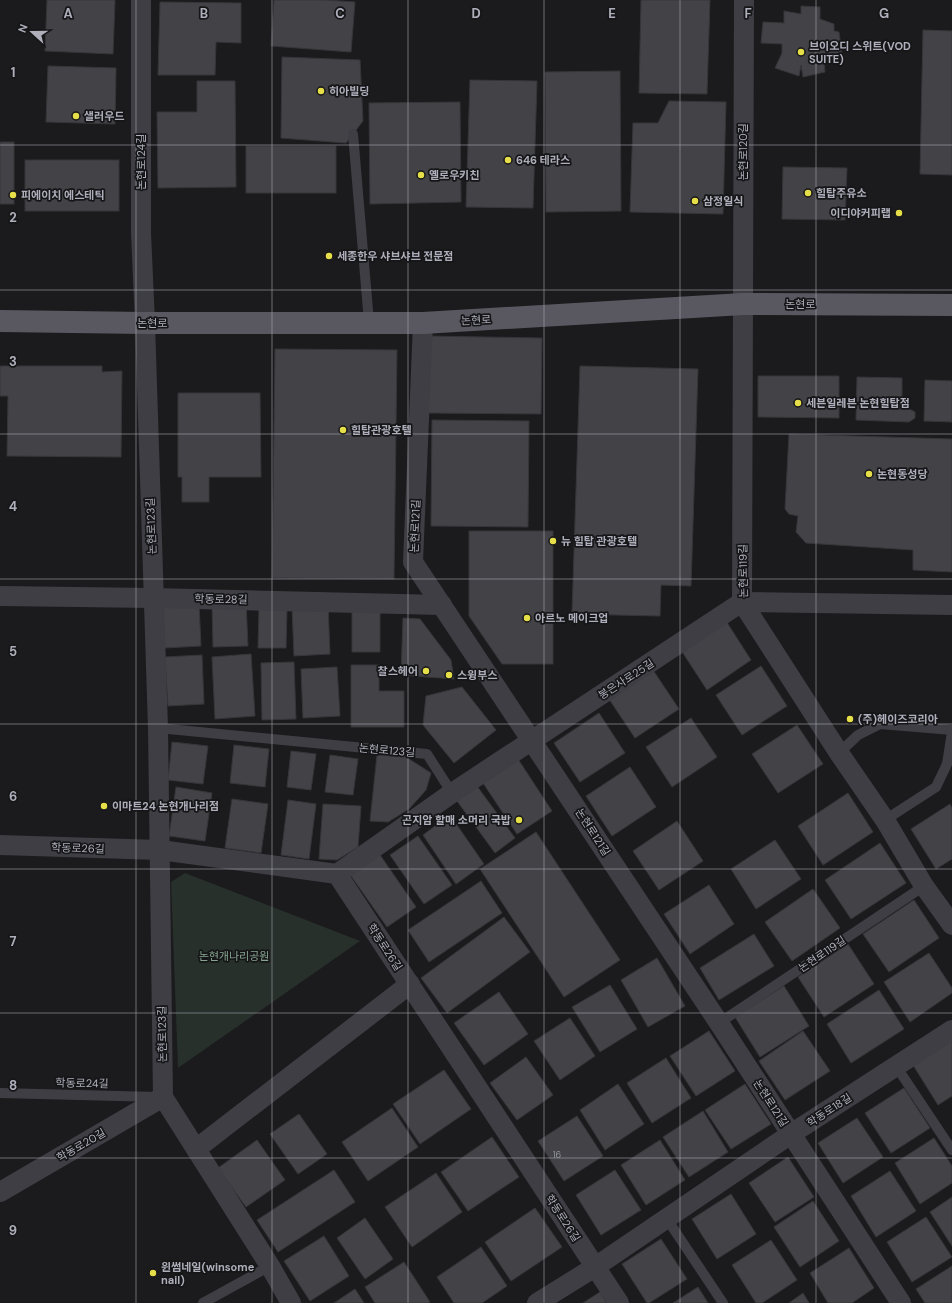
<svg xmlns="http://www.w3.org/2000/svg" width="952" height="1303" font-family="'DM Sans','Noto Sans KR',sans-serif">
	<rect width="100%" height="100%" fill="#1b1b1d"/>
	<path fill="#27302b" d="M185,873L360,941L178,1068L171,882Z"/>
	<g fill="#434347" stroke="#363539">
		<path d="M47,0H115L113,54L45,51Z"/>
		<path d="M274,0H326L355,2L351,52L271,46Z"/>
		<path d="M641,0H710L707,94L639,93Z"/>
		<path d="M160,2L241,3V43L216,42L215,75H158Z"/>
		<path d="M801,6L820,7V19L834,24V31L839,32L842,56L833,61H824L825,72L803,77L801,65L799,76L775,68L782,53V44L761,43L763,22L784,23V11L801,14Z"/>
		<path d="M923,30L952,31V175L920,174Z"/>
		<path d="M282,57L360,60L363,121L346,143L281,138Z"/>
		<path d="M48,66L116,68L115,124L46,122Z"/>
		<path d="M620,71L621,211L546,212L545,72Z"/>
		<path d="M470,80L537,81L533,208L466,207Z"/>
		<path d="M197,81H235L236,187L158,188L157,112H197Z"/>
		<path d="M669,101L726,102L723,214L630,212L633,123H658Z"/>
		<path d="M460,102L461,202L370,204L369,103Z"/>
		<rect x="0" y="142" width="14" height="62"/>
		<rect x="246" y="146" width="90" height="47"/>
		<rect x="25" y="160" width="94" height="51"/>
		<path d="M783,167L847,168L845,220L782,219Z"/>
		<path d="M428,336L542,338L541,414L427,413Z"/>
		<path d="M275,349L397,350L394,579L272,578Z"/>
		<path d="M0,366H102V372L122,371L121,457L7,456L8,396H0Z"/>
		<path d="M580,366L698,369L691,586L661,585L660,616L572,614Z"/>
		<path d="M758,376H839V418L758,417Z"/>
		<path d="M857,377L902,378V405L915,412V418L909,422L856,420Z"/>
		<path d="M925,380L952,381V422L924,421Z"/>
		<path d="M178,393H260L261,477H209V502H182V477H178Z"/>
		<path d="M432,420L529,421L528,527L431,526Z"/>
		<path d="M789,434L952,439V572L913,570V550L806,543L796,532L798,516L789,514L785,509Z"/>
		<path d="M469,531H553V664H502L469,616Z"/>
		<path d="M246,602L248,646L213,647L212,603Z"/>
		<path d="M199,604L201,646L164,648L162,606Z"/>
		<path d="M328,605L330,654L294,656L292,607Z"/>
		<path d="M259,608L287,609L286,648H258Z"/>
		<path d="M352,608L380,609V652H352Z"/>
		<path d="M403,618L420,619L451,660L454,679L401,675Z"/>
		<path d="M726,621L751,660L707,690L681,650Z"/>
		<path d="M251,654L255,716L215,719L212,657Z"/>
		<path d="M202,655L204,704L168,706L165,657Z"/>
		<path d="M294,662L296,719L262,720L261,663Z"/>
		<path d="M351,665H379V691H404V727H351Z"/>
		<path d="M761,666L787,706L742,735L716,695Z"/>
		<path d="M337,667L340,716L303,718L301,669Z"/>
		<path d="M653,670L679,709L635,738L609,699Z"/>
		<path d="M462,687L496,730L454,763L423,725L426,696Z"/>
		<path d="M599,713L625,753L580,782L554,743Z"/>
		<path d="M691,718L717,757L672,787L646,747Z"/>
		<path d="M797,725L823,764L778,793L752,754Z"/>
		<path d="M172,742L208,746L203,784L168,780Z"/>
		<path d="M234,745L269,749L265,787L230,783Z"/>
		<path d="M291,751L316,754L311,790L287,787Z"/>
		<path d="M330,755L358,759L353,795L325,792Z"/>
		<path d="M377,755L406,757L431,773L426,790L409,809L388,822L370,821Z"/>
		<path d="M516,756L552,811L517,834L481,780Z"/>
		<path d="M630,767L656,807L612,836L586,796Z"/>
		<path d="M477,786L515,838L495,853L457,801Z"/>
		<path d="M176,787L212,793L205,841L169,836Z"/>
		<path d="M848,793L873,832L823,865L798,826Z"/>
		<path d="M232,799L268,804L261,853L225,848Z"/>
		<path d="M288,800L316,804L309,859L281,855Z"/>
		<path d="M323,804L361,806L358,847L337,860L319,859Z"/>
		<path d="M950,804L952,808V859L936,869L911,829Z"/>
		<path d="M450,815L484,864L456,884L423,835Z"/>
		<path d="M677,821L703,861L659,890L633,851Z"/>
		<path d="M536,832L620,960L564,997L480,869Z"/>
		<path d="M418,836L452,885L424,904L390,855Z"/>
		<path d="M775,840L801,879L756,909L731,869Z"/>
		<path d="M880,843L906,883L851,919L825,880Z"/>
		<path d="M378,852L416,907L387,927L349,873Z"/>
		<path d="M481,881L502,913L429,962L408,930Z"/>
		<path d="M709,885L734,924L690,954L664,914Z"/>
		<path d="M813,889L840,928L792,961L765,922Z"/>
		<path d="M914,900L939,938L889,972L863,934Z"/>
		<path d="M504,917L530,952L447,1013L421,978Z"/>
		<path d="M754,934L774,966L719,1000L700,968Z"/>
		<path d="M848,944L874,984L824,1017L798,977Z"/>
		<path d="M929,953L952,988V993L910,1022L884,982Z"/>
		<path d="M657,958L685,1006L648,1027L621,980Z"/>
		<path d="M610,985L637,1029L600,1052L572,1007Z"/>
		<path d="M784,986L809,1026L760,1057L735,1017Z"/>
		<path d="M879,990L904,1029L851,1063L827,1024Z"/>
		<path d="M499,992L528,1034L484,1065L454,1023Z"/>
		<path d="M570,1018L595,1056L560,1080L534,1041Z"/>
		<path d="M709,1031L735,1071L696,1096L670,1056Z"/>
		<path d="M803,1031L830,1071L785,1100L759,1061Z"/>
		<path d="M952,1040V1096L938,1105L913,1065Z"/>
		<path d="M526,1057L553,1095L517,1120L490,1083Z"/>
		<path d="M666,1058L691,1098L652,1123L627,1083Z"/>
		<path d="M444,1070L471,1109L420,1144L393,1104Z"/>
		<path d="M618,1084L644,1124L605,1150L580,1110Z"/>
		<path d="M745,1084L771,1124L731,1149L705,1110Z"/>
		<path d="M904,1088L930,1128L891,1153L865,1113Z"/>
		<path d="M392,1108L418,1147L368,1181L342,1142Z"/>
		<path d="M703,1111L728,1152L689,1177L663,1137Z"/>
		<path d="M299,1114L327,1154L298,1174L270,1134Z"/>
		<path d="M577,1116L603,1156L564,1181L538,1141Z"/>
		<path d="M857,1118L883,1157L843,1183L818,1143Z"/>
		<path d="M492,1137L519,1177L468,1211L441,1172Z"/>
		<path d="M934,1138L952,1166V1183L920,1204L895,1163Z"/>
		<path d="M257,1140L285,1180L246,1207L218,1168Z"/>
		<path d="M660,1140L685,1180L646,1205L621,1165Z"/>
		<path d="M788,1157L814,1197L775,1222L749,1183Z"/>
		<path d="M334,1170L355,1202L278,1252L257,1220Z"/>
		<path d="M615,1170L641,1210L601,1235L576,1195Z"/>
		<path d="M890,1171L916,1211L876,1237L851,1196Z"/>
		<path d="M436,1173L462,1212L412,1247L385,1207Z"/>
		<path d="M731,1194L756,1234L717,1259L692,1219Z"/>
		<path d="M952,1197V1246L930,1212Z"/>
		<path d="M813,1201L839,1241L800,1267L774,1227Z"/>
		<path d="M535,1208L562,1247L511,1281L485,1242Z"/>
		<path d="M926,1217L952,1257L912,1282L887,1242Z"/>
		<path d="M365,1218L393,1259L365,1279L337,1238Z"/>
		<path d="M324,1236L349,1276L310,1301L284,1261Z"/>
		<path d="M661,1239L687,1279L649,1303H647L622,1264Z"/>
		<path d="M771,1240L797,1280L762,1303H756L732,1265Z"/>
		<path d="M481,1247L507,1286L482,1303H454L437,1277Z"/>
		<path d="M849,1248L874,1288L852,1303H828L810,1273Z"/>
		<path d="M404,1262L430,1302L428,1303H375L365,1287Z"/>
		<path d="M952,1266V1303H925L916,1289Z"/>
		<path d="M698,1287L708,1303H673Z"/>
		<path d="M355,1289L364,1303H334Z"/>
		<path d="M600,1292L607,1303H583Z"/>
		<path d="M803,1293L809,1303H789Z"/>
	</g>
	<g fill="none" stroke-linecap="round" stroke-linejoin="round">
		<g stroke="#3f3e44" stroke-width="10">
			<path d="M353,134L369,322"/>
			<path d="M158,728L427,754L452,793"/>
			<path d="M839,753L858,735L880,724L952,730"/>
			<path d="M885,820L936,787L947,764L952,732"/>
			<path d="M719,1023L924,886"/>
			<path d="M896,1066L952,1150"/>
			<path d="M0,1093L157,1097"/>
			<path d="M667,1219L723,1303"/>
			<path d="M203,1303L270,1266"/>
		</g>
		<g stroke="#3f3e44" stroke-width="20">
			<path d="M141,0V233L145,323L158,728L163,1097L270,1266L291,1303"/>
			<path d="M744,0L742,602L839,753L885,820L924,886L952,925"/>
			<path d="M423,323L413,562L719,1023L901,1303"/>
			<path d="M0,596L153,598L442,605"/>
			<path d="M0,845L160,850L337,874L619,1303"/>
			<path d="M337,874L452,793L742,602L952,605"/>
			<path d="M196,1149L410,984"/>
			<path d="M0,1192L163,1097"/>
			<path d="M537,1303L595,1267L791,1134L952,1030"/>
		</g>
		<path stroke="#595861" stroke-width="22" d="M0,321L145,323H423L743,304L952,305"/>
	</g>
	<path fill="none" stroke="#aeafbb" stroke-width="1" stroke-opacity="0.55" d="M136,0V1303M272,0V1303M408,0V1303M544,0V1303M680,0V1303M816,0V1303M0,145H952M0,290H952M0,434H952M0,579H952M0,724H952M0,869H952M0,1013H952M0,1158H952"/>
	<g fill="#e6df4a" stroke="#161618" stroke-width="1.5">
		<circle cx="801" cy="52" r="4"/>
		<circle cx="321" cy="91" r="4"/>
		<circle cx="76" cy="116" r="4"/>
		<circle cx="508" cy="160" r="4"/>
		<circle cx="421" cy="175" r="4"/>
		<circle cx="808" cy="193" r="4"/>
		<circle cx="13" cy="195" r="4"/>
		<circle cx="695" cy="201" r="4"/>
		<circle cx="899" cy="213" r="4"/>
		<circle cx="329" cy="256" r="4"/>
		<circle cx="798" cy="403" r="4"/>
		<circle cx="343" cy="430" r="4"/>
		<circle cx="869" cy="474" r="4"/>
		<circle cx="553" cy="541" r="4"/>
		<circle cx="527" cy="618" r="4"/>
		<circle cx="426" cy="671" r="4"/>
		<circle cx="449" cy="675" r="4"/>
		<circle cx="850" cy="719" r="4"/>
		<circle cx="104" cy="806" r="4"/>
		<circle cx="519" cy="820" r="4"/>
		<circle cx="153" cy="1273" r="4"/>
	</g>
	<g text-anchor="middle" stroke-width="3.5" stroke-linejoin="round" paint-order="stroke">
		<g font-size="9" fill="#93949e">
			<text x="557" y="1158">16</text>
		</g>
		<g font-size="11" font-weight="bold" fill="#aeafbb" stroke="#161618" text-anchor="start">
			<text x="809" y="50">브이오디 스위트(VOD<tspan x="809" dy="13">SUITE)</tspan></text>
			<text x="329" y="95">히아빌딩</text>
			<text x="84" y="120">샐러우드</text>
			<text x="516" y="164">646 테라스</text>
			<text x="429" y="179">옐로우키친</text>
			<text x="816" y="197">힐탑주유소</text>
			<text x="21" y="199">피에이치 에스테틱</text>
			<text x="703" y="205">삼정일식</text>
			<text x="891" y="217" text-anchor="end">이디야커피랩</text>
			<text x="337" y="260">세종한우 샤브샤브 전문점</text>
			<text x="806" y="407">세븐일레븐 논현힐탑점</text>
			<text x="351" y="434">힐탑관광호텔</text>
			<text x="877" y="478">논현동성당</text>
			<text x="561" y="545">뉴 힐탑 관광호텔</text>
			<text x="535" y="622">아르노 메이크업</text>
			<text x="418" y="675" text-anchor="end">찰스헤어</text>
			<text x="457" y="679">스윙부스</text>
			<text x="858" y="723">(주)헤이즈코리아</text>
			<text x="112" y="810">이마트24 논현개나리점</text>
			<text x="511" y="824" text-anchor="end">곤지암 할매 소머리 국밥</text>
			<text x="161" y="1271">윈썸네일(winsome<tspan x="161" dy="13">nail)</tspan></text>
		</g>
		<g font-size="11" fill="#aeafbb" stroke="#161618">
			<text transform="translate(743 152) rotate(-90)" y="4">논현로120길</text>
			<text transform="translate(141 162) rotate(-90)" y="4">논현로124길</text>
			<text x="800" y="308">논현로</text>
			<text transform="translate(476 320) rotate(-3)" y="4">논현로</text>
			<text x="152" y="327">논현로</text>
			<text transform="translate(151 526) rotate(-92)" y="4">논현로123길</text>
			<text transform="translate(415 526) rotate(-88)" y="4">논현로121길</text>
			<text transform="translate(743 571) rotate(-91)" y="4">논현로119길</text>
			<text transform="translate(221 599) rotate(1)" y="4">학동로28길</text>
			<text transform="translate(626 679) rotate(-33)" y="4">봉은사로25길</text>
			<text transform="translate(387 750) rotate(5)" y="4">논현로123길</text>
			<text transform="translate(593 832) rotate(57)" y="4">논현로121길</text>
			<text transform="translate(78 848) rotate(2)" y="4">학동로26길</text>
			<text transform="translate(385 947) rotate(57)" y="4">학동로26길</text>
			<text transform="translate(822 954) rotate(-34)" y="4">논현로119길</text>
			<text transform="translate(162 1034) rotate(-91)" y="4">논현로123길</text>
			<text transform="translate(82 1083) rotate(1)" y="4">학동로24길</text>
			<text transform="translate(771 1103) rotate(57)" y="4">논현로121길</text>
			<text transform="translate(829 1110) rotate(-33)" y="4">학동로18길</text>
			<text transform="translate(81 1145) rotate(-30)" y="4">학동로20길</text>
			<text transform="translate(563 1218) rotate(57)" y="4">학동로26길</text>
		</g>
		<g font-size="11" fill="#87a591" stroke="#161618">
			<text x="234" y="960">논현개나리공원</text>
		</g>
	</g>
	<g font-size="13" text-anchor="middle" font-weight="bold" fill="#aeafbb" stroke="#161618" stroke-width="3.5" stroke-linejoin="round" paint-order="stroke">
		<text x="68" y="18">A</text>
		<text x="204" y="18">B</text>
		<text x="340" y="18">C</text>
		<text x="476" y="18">D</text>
		<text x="612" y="18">E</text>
		<text x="748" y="18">F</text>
		<text x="884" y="18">G</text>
		<text x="13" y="77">1</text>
		<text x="13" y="222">2</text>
		<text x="13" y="366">3</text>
		<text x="13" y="511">4</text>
		<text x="13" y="656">5</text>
		<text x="13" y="801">6</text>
		<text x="13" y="946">7</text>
		<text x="13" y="1090">8</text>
		<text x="13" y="1235">9</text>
	</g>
	<g transform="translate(32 32) rotate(291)" stroke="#161618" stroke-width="3" paint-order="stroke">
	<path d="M0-3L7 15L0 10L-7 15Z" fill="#aeafbb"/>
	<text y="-6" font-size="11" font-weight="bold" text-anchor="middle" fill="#aeafbb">N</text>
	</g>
</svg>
